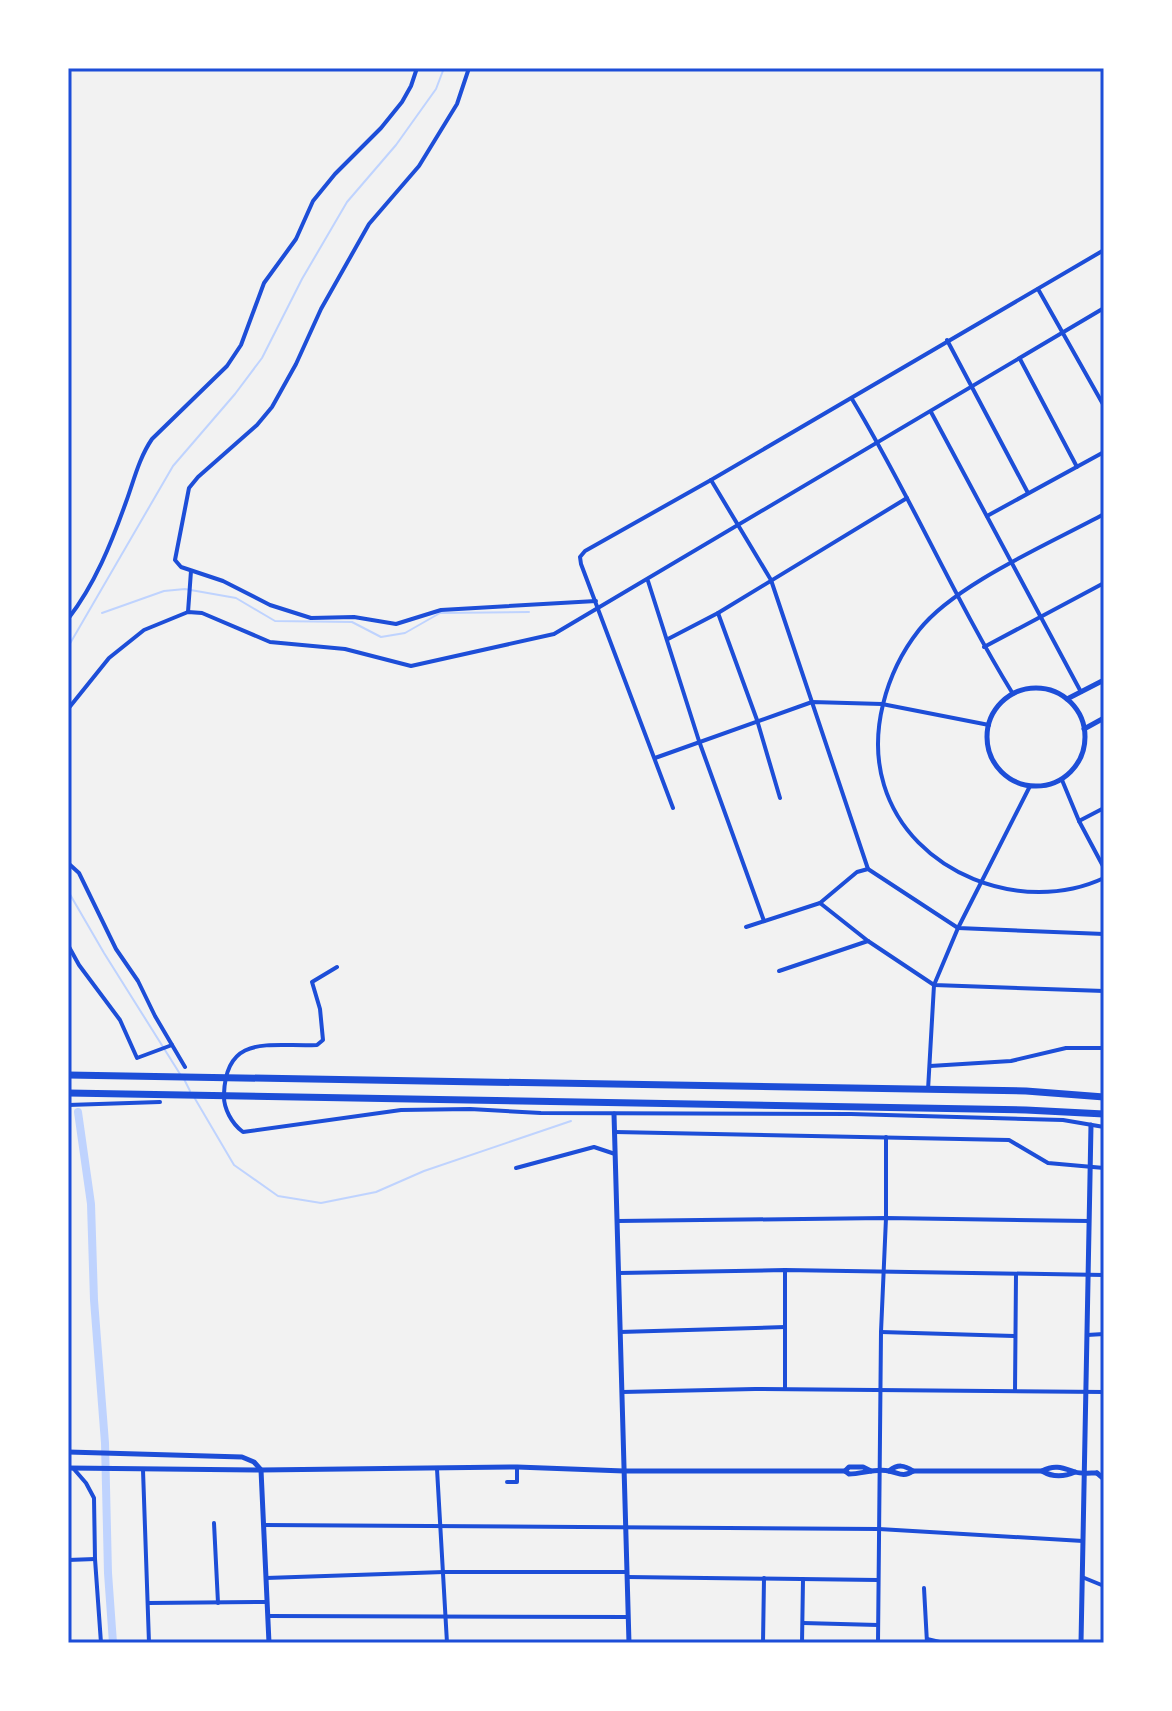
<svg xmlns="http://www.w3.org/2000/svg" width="1172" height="1711" font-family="'Archivo Narrow',sans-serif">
	<rect width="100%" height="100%" fill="#f2f2f2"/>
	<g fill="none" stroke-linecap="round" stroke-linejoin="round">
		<g stroke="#bfd3fe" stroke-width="2">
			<path d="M102,613L164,591L185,589L236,598L275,621L352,622L381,637L405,633L440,613L529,612"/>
			<path d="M68,647L173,466L235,394L262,358L302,279L347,202L396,145L436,89L444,68"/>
			<path d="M68,891L104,953L180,1074"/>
			<path d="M184,1079L190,1091"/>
			<path d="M194,1097L234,1165L278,1196L321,1203L376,1192L424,1171L571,1121"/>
		</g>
		<path stroke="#bfd3fe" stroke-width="8" d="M78,1112L91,1204L94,1300L105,1443L108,1573L113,1643"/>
		<g stroke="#1d4ed8" stroke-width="4">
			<path d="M469,68L457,104L419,166L369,224L321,309L296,364L272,407L257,425L198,477L189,488L175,560L181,567L223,581L270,605L311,618L354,617L396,624L441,610L596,601"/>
			<path d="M1038,289L1104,406"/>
			<path d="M947,340L1028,493"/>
			<path d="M1020,359L1077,467"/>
			<path d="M852,399C910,495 954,598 1013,694"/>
			<path d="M931,412L1081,692"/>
			<path d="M711,480L771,580L868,869"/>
			<path d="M1104,514C1051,543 955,584 919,630C886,672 868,733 884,785C911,874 1023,916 1104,878"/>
			<path d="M987,516L1104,452"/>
			<path d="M648,581L699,741L764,921"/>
			<path d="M188,612L191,571"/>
			<path d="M718,613L757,720L780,798"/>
			<path d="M68,619C95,584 111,544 126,502C134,480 139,458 152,439L227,366L241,345L264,283L296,239L313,201L335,174L381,128L402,102L411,86L417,68"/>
			<path d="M668,639L718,613L907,498"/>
			<path d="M984,647L1104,583"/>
			<path d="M68,709L109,658L144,630L188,612L202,613L270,642L345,649L411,666L554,634L1104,308"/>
			<path d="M655,758L812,702L882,704L989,725"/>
			<path d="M1062,780L1079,821L1104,868"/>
			<path d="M673,808L581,564L580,557L585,551L711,480L1104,250"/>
			<path d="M1079,821L1104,808"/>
			<path d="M68,863L79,873L116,949L138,981L155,1016L185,1067"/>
			<path d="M746,927L820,903"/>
			<path d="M1104,934L958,928L868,869L857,872L820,903L868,941L934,985L1104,991"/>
			<path d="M68,945L79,965L120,1020L137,1058L172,1045"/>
			<path d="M337,967L312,982L320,1009L323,1040L317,1045C270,1047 226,1033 224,1094C223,1108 232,1124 243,1132L401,1110L470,1109L541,1113L851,1114L1063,1120L1104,1127"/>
			<path d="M779,971L868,941"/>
			<path d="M930,1066L1011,1061L1066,1048H1104"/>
			<path d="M928,1090L934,985L958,928L1030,786"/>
			<path d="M68,1105L160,1102"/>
			<path d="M615,1132L1009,1140L1048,1163L1104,1168"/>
			<path d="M516,1168L594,1147L615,1154"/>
			<path d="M617,1221L886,1218L1089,1221"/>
			<path d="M619,1273L785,1270L1104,1275"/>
			<path d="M620,1332L785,1327"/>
			<path d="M881,1332L1014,1336"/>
			<path d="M1087,1335L1104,1334"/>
			<path d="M785,1389V1270"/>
			<path d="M1015,1391L1016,1274"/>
			<path d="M622,1392L755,1389L1104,1392"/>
			<path d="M73,1468L86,1483L94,1498L95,1559L101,1643"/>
			<path d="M437,1469L447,1643"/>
			<path d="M143,1470L149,1643"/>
			<path d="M507,1482H517V1467"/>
			<path d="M214,1523L218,1603"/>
			<path d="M264,1525L879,1529L1083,1541"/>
			<path d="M68,1560L95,1559"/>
			<path d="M627,1577L878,1580"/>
			<path d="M1082,1577L1104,1586"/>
			<path d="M266,1578L444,1572H627"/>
			<path d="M924,1588L927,1643"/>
			<path d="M148,1603L267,1602"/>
			<path d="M268,1616L628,1617"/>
			<path d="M803,1623L878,1625"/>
			<path d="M927,1639L944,1643"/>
			<path d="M763,1643L764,1578"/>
			<path d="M802,1643L803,1579"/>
			<path d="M878,1643L881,1332L886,1218V1137"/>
		</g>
		<g stroke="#1d4ed8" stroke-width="5">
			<circle cx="1036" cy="737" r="49"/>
			<path d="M1067,699L1104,680"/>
			<path d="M1084,729L1104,718"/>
			<path d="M614,1114L629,1643"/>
			<path d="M68,1452L242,1457L254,1462L261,1470L269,1643"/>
			<path d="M68,1468L261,1470L517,1467L624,1471H845L849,1474C862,1474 876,1468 889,1471C899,1473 903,1478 913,1471H1042C1052,1477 1064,1477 1075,1472"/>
			<path d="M845,1471L849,1467H863L871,1471"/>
			<path d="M889,1471C898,1464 904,1465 913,1471"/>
			<path d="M1042,1471C1055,1464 1063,1468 1075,1472C1081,1474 1090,1473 1097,1473"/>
			<path d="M1097,1473L1104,1479"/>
			<path d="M1081,1643L1091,1125"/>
		</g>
		<g stroke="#1d4ed8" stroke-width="7">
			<path d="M68,1075L1026,1091L1104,1097"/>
			<path d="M68,1093L1026,1110L1104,1114"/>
		</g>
	</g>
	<rect width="1172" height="1711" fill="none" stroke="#ffffff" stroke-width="140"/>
	<rect x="70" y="70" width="1032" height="1571" fill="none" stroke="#1d4ed8" stroke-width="3"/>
</svg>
